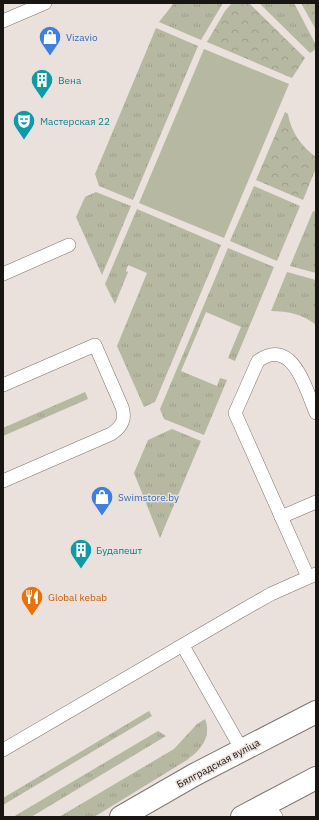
<svg xmlns="http://www.w3.org/2000/svg" width="319" height="820" font-family="'IBM Plex Sans',sans-serif">
	<defs>
		<pattern id="grass-tufts" width="24" height="20" patternUnits="userSpaceOnUse"><rect width="24" height="20" fill="#b7b8a1"/><path d="M3 7l-1-3M5 7V3M7 7l1-3M15 17l-1-3M17 17v-4M19 17l1-3" fill="none" stroke="#9d9d8a"/></pattern>
		<pattern id="forest-crowns" width="20" height="18" patternUnits="userSpaceOnUse"><rect width="20" height="18" fill="#b7b8a1"/><path d="M2 6a3 3 0 1 1 6 0M12 15a3 3 0 1 1 6 0" fill="none" stroke="#9d9d8a"/></pattern>
	</defs>
	<rect width="100%" height="100%" fill="#eae0dc"/>
	<g fill="url(#grass-tufts)">
		<path d="M174,3H223L201,40L159,22Z"/>
		<path d="M259,3H294L316,45V49L310,53Z"/>
		<path d="M156,28L198,46L133,200L99,186L95,174Z"/>
		<path d="M254,186L300,206L277,261L230,241Z"/>
		<path d="M96,192L131,206L102,275L76,217L85,197Z"/>
		<path d="M137,209L221,245L155,402L144,407L117,346L147,273L128,265L126,271L128,272L115,304L105,284Z"/>
		<path d="M313,211L316,212V273L290,266Z"/>
		<path d="M228,248L274,267L235,361L228,358L241,327L206,312L181,371L217,386L220,378L227,380L204,435L164,419L160,409Z"/>
		<path d="M287,272L316,280V325C303,314 287,311 271,311Z"/>
		<path d="M85,392L88,399L3,436V428Z"/>
		<path d="M172,429L201,441L160,538L134,473L148,440Z"/>
		<path d="M149,711L152,716L3,805V798Z"/>
		<path d="M205,719C212,737 201,750 187,760L94,817H59L174,749L197,724Z"/>
		<path d="M158,731L166,736L31,817H13Z"/>
	</g>
	<g fill="url(#forest-crowns)">
		<path d="M232,3H249L305,58L292,78L207,42L225,11Z"/>
		<path d="M301,3H316V30Z"/>
		<path d="M285,112L288,114C291,132 301,146 316,157V168L303,200L256,180Z"/>
	</g>
	<path fill="#b7b8a1" d="M204,49L289,84L224,238L139,203Z"/>
	<g fill="none" stroke-linecap="round" stroke-linejoin="round">
		<g stroke="#7e7571" stroke-width="14">
			<g id="lane">
				<path d="M3,21L45,3"/>
				<path d="M3,274L69,245"/>
				<path d="M3,385L95,345L122,407C126,419 122,427 111,434L3,481"/>
				<path d="M281,517L316,502"/>
				<path d="M308,577L235,413L258,361C293,336 306,390 316,413"/>
				<path d="M183,646L242,750"/>
				<path d="M3,750L241,611L271,594L316,574"/>
				<path d="M267,804L276,817"/>
			</g>
		</g>
		<g stroke="#7e7571" stroke-width="24">
			<g id="secondary">
				<path d="M121,817L194,775L316,712"/>
				<path d="M242,817L316,778"/>
			</g>
		</g>
		<use href="#lane" stroke="#fff" stroke-width="13"/>
		<use href="#secondary" stroke="#fff" stroke-width="22"/>
	</g>
	<defs>
		<g id="shop-pin" transform="scale(1.15)"><path d="M0 17L-7.5 6A9.5 9.5 0 1 1 7.5 6Z" fill="#3f7fe0" stroke="#eae0dc"/><path d="M-5-2.5h2.3a2.7 3.5 0 0 1 5.4 0H5L5.5 6h-11ZM-1.5-2.5h3a1.5 2.3 0 0 0-3 0Z" fill="#fff"/></g>
		<g id="building-pin" transform="scale(1.15)"><path d="M0 17L-7.5 6A9.5 9.5 0 1 1 7.5 6Z" fill="#0f9aa8" stroke="#eae0dc"/><path d="M-4-6H4V6H1V3H-1V6H-4ZM-2.5-4.3h1.7v1.8h-1.7ZM.8-4.3h1.7v1.8H.8ZM-2.5-1h1.7V.8h-1.7ZM.8-1h1.7V.8H.8Z" fill="#fff"/></g>
		<g id="theatre-pin" transform="scale(1.15)"><path d="M0 17L-7.5 6A9.5 9.5 0 1 1 7.5 6Z" fill="#0f9aa8" stroke="#eae0dc"/><path d="M-5-5.5Q0-4 5-5.5V0Q5 5 0 6Q-5 5-5 0ZM-3.3-2.5H-1v1.5H-3.3ZM1-2.5H3.3v1.5H1ZM-2.8 1Q0 5.5 2.8 1Z" fill="#fff"/></g>
		<g id="restaurant-pin" transform="scale(1.15)"><path d="M0 17L-7.5 6A9.5 9.5 0 1 1 7.5 6Z" fill="#e8710a" stroke="#eae0dc"/><path d="M-5-6h1v4h1v-4h1v4h1v-4h1v5L-1.5 .5V6h-2V.5L-5-1ZM5-6V6H3V1.5H1.5Q1.5-4 5-6Z" fill="#fff"/></g>
	</defs>
	<g fill-rule="evenodd">
		<use href="#shop-pin" x="50" y="37"/>
		<use href="#building-pin" x="42" y="80"/>
		<use href="#theatre-pin" x="24" y="121"/>
		<use href="#shop-pin" x="102" y="497"/>
		<use href="#building-pin" x="81" y="550"/>
		<use href="#restaurant-pin" x="32" y="597"/>
	</g>
	<g text-anchor="middle" stroke-width="3" stroke-linejoin="round" paint-order="stroke">
		<g font-size="10" fill="#366cbe" stroke="#eae0dc" text-anchor="start">
			<text x="66" y="41">Vizavio</text>
			<text x="118" y="501">Swimstore.by</text>
		</g>
		<g font-size="10" fill="#0d838f" stroke="#eae0dc" text-anchor="start">
			<text x="58" y="84">Вена</text>
			<text x="40" y="125">Мастерская 22</text>
			<text x="96" y="554">Будапешт</text>
		</g>
		<g font-size="10" fill="#c56008" stroke="#eae0dc" text-anchor="start">
			<text x="48" y="601">Global kebab</text>
		</g>
		<g font-size="10" fill="#181513" stroke="#eae0dc">
			<text transform="translate(218 763) rotate(-28)" y="4">Бялградская вуліца</text>
		</g>
	</g>
	<rect width="319" height="820" fill="none" stroke="#181513" stroke-width="8"/>
</svg>
